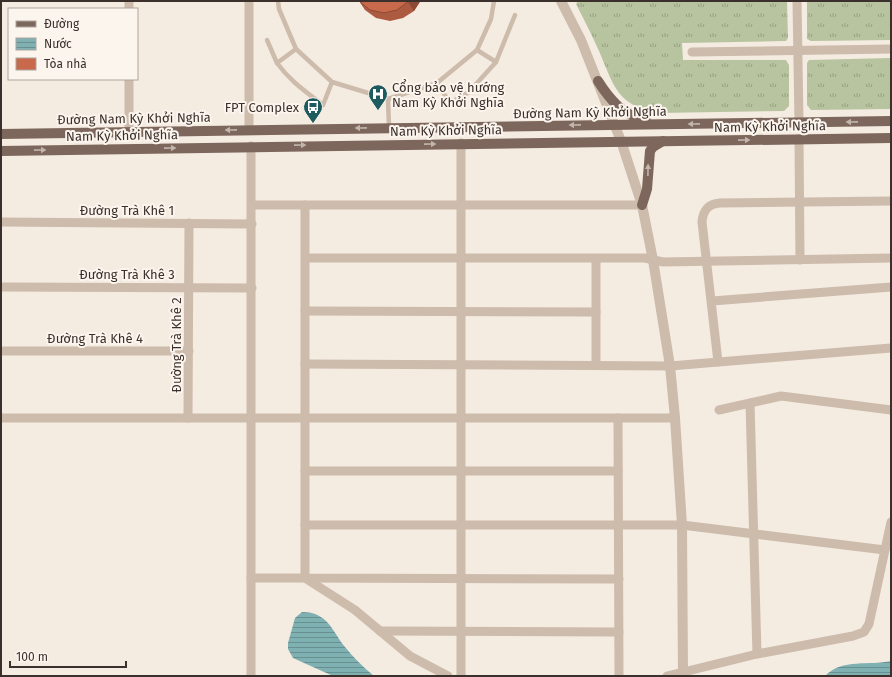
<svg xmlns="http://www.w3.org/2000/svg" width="892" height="677" font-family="'Fira Sans',sans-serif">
	<defs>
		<pattern id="grass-tufts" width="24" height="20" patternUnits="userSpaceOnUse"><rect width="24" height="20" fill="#b8c4a0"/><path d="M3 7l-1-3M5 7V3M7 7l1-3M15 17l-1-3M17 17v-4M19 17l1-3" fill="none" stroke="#97a083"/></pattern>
		<pattern id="water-rules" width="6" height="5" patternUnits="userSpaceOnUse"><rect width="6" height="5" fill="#7fb0b2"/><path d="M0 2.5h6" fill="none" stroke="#699091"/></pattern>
	</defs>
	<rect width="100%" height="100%" fill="#f4ebe1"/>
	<g fill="url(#grass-tufts)">
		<path d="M578,1H787L788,38L786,41L682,43L683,60H786L789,65V106L784,111L659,113C617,106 614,86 599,51C592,35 584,20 576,4Z"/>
		<path d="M891,1V40L811,41L807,39V1Z"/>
		<path d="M891,58V109L811,110L807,105V63L809,60Z"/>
	</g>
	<g fill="url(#water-rules)">
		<path d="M302,612C328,612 332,631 345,647C354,658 363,667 374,676H333L293,658L288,649V643L295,618Z"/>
		<path d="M891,661V676H825C842,658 870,666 891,661Z"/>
	</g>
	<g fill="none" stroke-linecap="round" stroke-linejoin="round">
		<g stroke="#cdbbac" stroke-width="4.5">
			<path d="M278,1L279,9L296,49L332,82L388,99L437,83L477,50L491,19L494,1"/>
			<path d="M267,40L277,63L296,49"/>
			<path d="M477,50L496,62L515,15"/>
			<path d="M277,63C290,81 305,91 323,105L332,82"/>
			<path d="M437,83L450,103L469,92L496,62"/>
			<path d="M388,99L389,127"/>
		</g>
		<g stroke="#cdbbac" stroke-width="9">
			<path d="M249,1V130"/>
			<path d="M797,1L799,122"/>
			<path d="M129,9V1"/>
			<path d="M692,52L891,49"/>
			<path d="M129,79V131"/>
			<path d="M799,139L800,260"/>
			<path d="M461,143V676"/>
			<path d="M251,146V676"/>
			<path d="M252,205H642"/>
			<path d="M305,205V578L619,579"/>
			<path d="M1,222L252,224"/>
			<path d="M306,258H645L663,262L891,258"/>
			<path d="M596,259V365"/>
			<path d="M1,287L252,288"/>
			<path d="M712,301L891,287"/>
			<path d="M305,311L596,312"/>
			<path d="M1,351H189"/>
			<path d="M718,362L702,222C703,210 708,204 720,203L891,201"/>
			<path d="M305,364L670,366L891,348"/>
			<path d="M750,403L757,654"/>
			<path d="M719,410L781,396L891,410"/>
			<path d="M1,418H675"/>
			<path d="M188,418L189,223"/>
			<path d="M618,418L619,676"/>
			<path d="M305,471H618"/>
			<path d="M305,525H682L885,550"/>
			<path d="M251,578H305L355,610L410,656L448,676"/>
			<path d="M380,631L619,632"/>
			<path d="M667,676L757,654L853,636L864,632L869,624L891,522"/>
		</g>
		<path stroke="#cdbbac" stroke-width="10" d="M561,1L581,40L621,141L642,205L653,260L670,366L675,418L682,525L683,676"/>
		<g stroke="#7d675c" stroke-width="10">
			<path d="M598,81C610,100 623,115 646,121"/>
			<path d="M1,134L891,121"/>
			<path d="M1,151L891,138"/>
			<path d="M642,205L647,189L650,151L653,147L663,141"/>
		</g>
	</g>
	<path fill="#ac5a40" d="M359,1L420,2L414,11L403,18L390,21L376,18L365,10Z"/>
	<path fill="#8c4a34" d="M409,1H420L414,11L408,2Z"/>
	<path fill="#c8694b" stroke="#8c4a34" d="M359,1H409L397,10L384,13L370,10Z"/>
	<defs><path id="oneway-solid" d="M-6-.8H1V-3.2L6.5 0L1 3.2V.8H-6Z"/></defs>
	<g fill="#c2b5ac">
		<use href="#oneway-solid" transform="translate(852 122) rotate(179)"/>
		<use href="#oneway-solid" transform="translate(694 124) rotate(179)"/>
		<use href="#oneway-solid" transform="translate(575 125) rotate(179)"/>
		<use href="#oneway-solid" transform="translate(361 128) rotate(179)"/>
		<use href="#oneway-solid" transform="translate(231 130) rotate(179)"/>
		<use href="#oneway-solid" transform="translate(744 140) rotate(-1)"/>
		<use href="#oneway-solid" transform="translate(430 144) rotate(-1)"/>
		<use href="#oneway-solid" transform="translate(300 145) rotate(-1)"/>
		<use href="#oneway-solid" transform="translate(170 148) rotate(-1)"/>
		<use href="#oneway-solid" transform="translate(40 150) rotate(-1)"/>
		<use href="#oneway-solid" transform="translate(648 170) rotate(-89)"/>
	</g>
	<defs>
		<g id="hospital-pin" transform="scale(1)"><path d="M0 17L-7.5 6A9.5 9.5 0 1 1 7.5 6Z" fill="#1f5a5e" stroke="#fbf5ee"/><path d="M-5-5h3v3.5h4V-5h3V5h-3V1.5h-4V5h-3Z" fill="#fff"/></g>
		<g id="bus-pin" transform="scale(1)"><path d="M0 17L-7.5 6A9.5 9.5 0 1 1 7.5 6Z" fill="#1f5a5e" stroke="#fbf5ee"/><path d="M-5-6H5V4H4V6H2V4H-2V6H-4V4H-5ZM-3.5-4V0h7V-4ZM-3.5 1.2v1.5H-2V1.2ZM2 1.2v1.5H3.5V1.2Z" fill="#fff"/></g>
	</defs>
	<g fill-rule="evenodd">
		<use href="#hospital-pin" x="378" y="94"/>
		<use href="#bus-pin" x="313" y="107"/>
	</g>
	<g text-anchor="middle" stroke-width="4" stroke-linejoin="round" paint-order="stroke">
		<g font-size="13" fill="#3b302b" stroke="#fbf5ee" text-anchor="start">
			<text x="392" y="92">Cổng bảo vệ hướng<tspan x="392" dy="15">Nam Kỳ Khởi Nghĩa</tspan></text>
			<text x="299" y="112" text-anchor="end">FPT Complex</text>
		</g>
		<g font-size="13" fill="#3b302b" stroke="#fbf5ee">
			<text transform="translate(590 112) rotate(-1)" y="5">Đường Nam Kỳ Khởi Nghĩa</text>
			<text transform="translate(134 118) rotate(-1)" y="5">Đường Nam Kỳ Khởi Nghĩa</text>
			<text transform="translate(770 126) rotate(-1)" y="5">Nam Kỳ Khởi Nghĩa</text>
			<text transform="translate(446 130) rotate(-1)" y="5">Nam Kỳ Khởi Nghĩa</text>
			<text transform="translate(122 135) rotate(-1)" y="5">Nam Kỳ Khởi Nghĩa</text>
			<text x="127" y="215">Đường Trà Khê 1</text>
			<text x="127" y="279">Đường Trà Khê 3</text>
			<text x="95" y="343">Đường Trà Khê 4</text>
			<text transform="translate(176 345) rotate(-90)" y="5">Đường Trà Khê 2</text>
		</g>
	</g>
	<rect width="892" height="677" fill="none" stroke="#3b302b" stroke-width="4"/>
	<rect x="8" y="8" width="130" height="72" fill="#fbf5ee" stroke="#aea6a0"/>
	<rect x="16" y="21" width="20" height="6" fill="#7d675c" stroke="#aea6a0"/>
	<text x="44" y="28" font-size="12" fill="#3b302b">Đường</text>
	<rect x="16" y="38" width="20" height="12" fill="url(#water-rules)" stroke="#aea6a0"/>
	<text x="44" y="48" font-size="12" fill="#3b302b">Nước</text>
	<rect x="16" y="58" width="20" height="12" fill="#c8694b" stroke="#aea6a0"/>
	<text x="44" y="68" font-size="12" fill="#3b302b">Tòa nhà</text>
	<path d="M10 661v6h116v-6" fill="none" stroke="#3b302b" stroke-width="2"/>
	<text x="16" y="661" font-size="12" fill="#3b302b" stroke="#fbf5ee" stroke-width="3" paint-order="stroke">100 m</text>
</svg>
